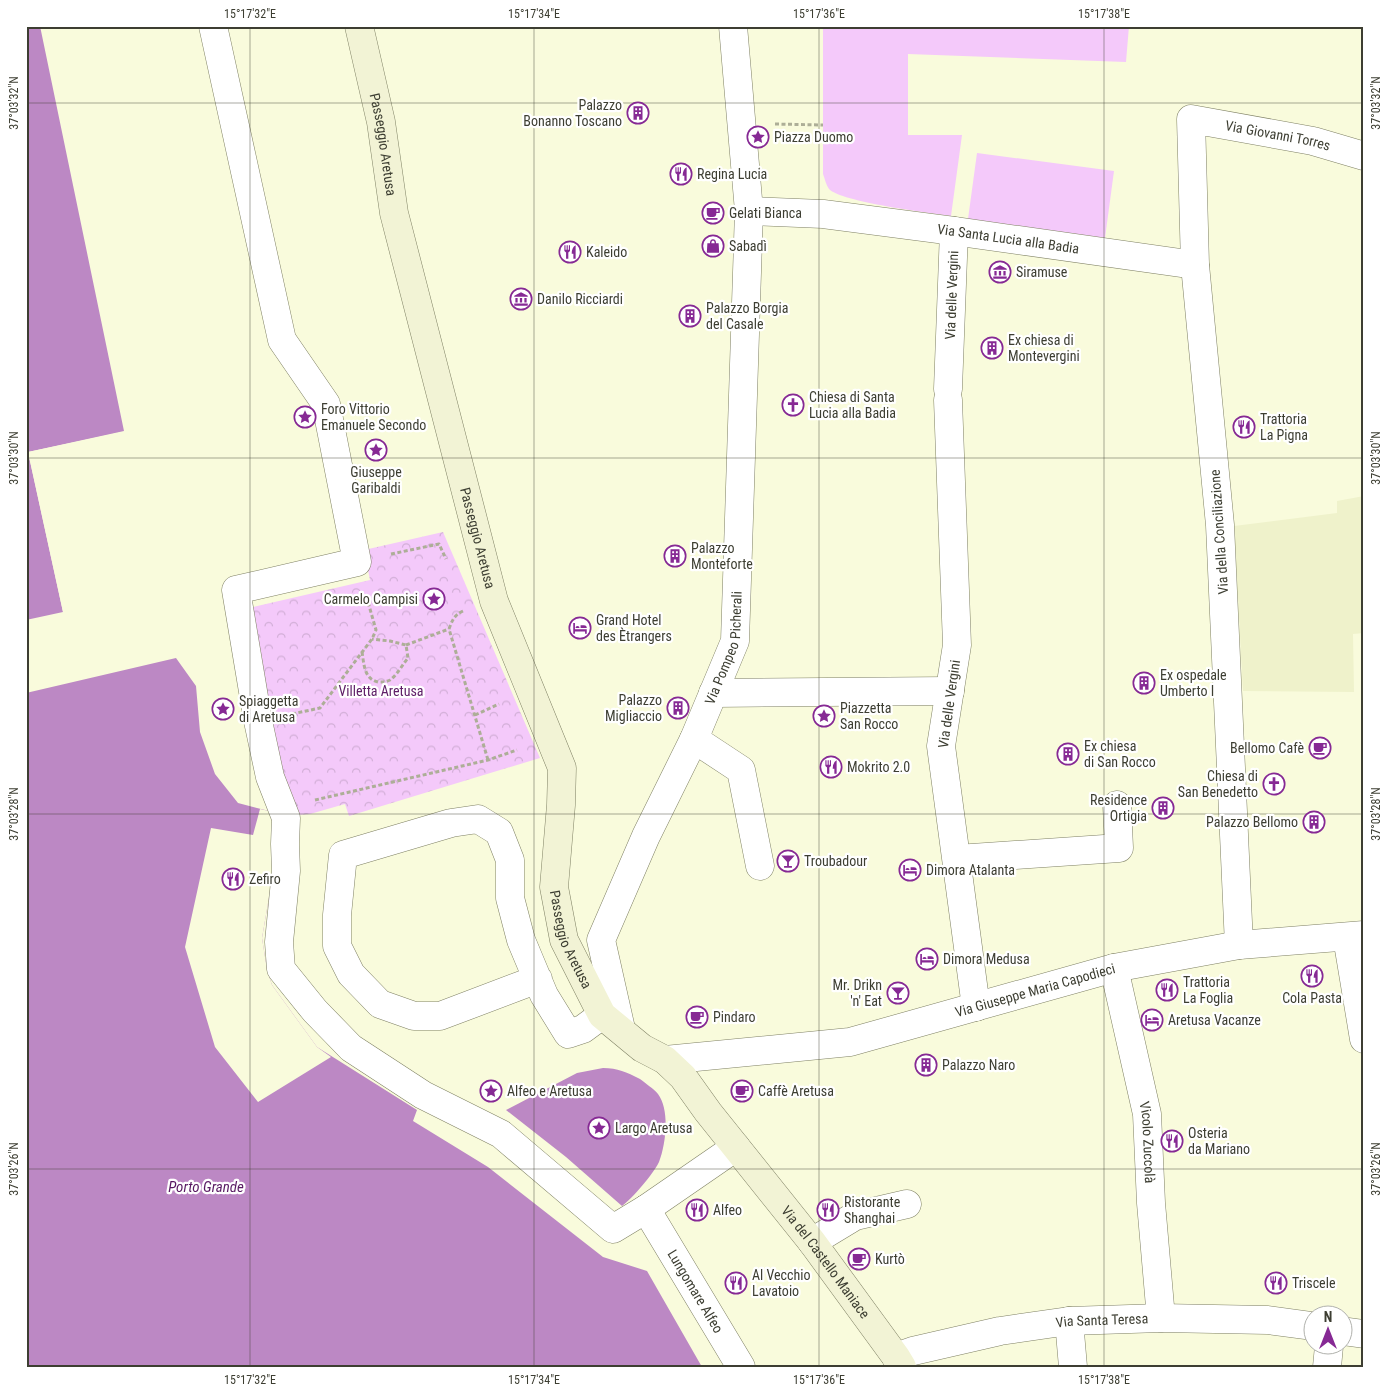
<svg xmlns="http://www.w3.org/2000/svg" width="1390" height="1393" font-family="'Roboto Condensed',sans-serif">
	<defs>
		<pattern id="park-crowns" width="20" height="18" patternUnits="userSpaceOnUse" patternTransform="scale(1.25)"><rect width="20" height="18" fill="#f4c9fa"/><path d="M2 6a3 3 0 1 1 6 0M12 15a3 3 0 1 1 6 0" fill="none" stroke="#d2aed7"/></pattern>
	</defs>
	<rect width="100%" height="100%" fill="#f9fbdc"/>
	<path fill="#eff2cb" d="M1364,496V633L1353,634L1354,692L1243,691L1234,526L1337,513V501Z"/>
	<g fill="#f4c9fa">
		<path d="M823,26H1129L1126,62L908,54V135H962L951,216C930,213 841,202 829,189C826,185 825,179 823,174Z"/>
		<path d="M977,153L1114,171L1105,238L968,219Z"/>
	</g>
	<path fill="url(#park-crowns)" d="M443,532L540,758L349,816L345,804L310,814L298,815L282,769L249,608L370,580L364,550Z"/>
	<g fill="#bc88c4">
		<path d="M26,26H40L124,431L28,452L63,612L26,620Z"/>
		<path d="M176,658L196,686L200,732L215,774L238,803L269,811L272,821H282L262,938L267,970L272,985L317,1047L417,1110L413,1121L488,1167L603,1257L647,1271L702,1367H26V693Z"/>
		<path d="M603,1068C618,1068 626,1072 640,1079C645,1083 654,1089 658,1094C670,1110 666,1144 659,1162C654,1173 632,1199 622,1206L566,1157L506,1110L577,1073Z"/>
	</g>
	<g fill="#f9fbdc">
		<path d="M127,431L125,433L31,454L65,611L63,612L28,452Z"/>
		<path d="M260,809L269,811L272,821H282L262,938L267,970L272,985L317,1047L331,1057L258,1102L215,1047L185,947L211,828L253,835Z"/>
	</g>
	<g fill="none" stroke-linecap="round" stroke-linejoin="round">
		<g stroke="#7f8064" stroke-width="29">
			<g id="street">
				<path d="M213,26L282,340L326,404L357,562L236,590L258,721L270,777L286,818L285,844L286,871L279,942L281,969L315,1011L351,1048L423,1095L501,1134L613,1229L646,1209L736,1147"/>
				<path id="s1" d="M749,211L823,214L954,231L1195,265"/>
				<path id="s2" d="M948,389L954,231"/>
				<path d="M948,400L957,645L941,746L976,1007"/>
				<path d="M713,693L950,691"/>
				<path d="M694,739L741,770L760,866"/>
				<path d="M957,859L1119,848L1117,805"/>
				<path d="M1347,937L1364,1039"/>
				<path id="s3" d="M1239,945L1220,525L1195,265L1191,119L1313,141L1364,156"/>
				<path id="s4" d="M1114,968L1147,1114L1151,1203L1161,1318"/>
				<path d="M538,979L440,1016H414L380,1004L351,974L337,946V915L343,855L451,823L478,819L499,832L510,860V898L521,940L544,995L568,1034L583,1029L602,1015"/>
				<path id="s5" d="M621,1029L601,940L646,836L694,739L735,641L749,211L733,26"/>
				<path id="s6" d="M665,1060L850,1042L1114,968L1239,945L1364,935"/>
				<path id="s7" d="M646,1209L741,1367"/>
				<path d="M812,1242L855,1216L907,1204"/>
				<path d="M1069,1321L1073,1367"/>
				<path d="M1342,1331L1364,1334"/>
				<path id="s8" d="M896,1357L913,1351L1000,1331L1069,1321L1161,1318L1268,1320L1312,1326"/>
				<path d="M1327,1367L1329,1346"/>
			</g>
		</g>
		<g stroke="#7f8064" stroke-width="29">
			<g id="secondary">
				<path id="s9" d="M359,26L381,122L394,213L494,601L562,768L561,805L554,887L564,940L602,1015L642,1048L665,1060L683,1077L708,1112L812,1242L896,1357L902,1367"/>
			</g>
		</g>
		<g stroke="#adae97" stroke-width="3" stroke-dasharray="4 2.5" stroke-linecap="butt">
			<path d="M775,124L823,125"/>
			<path d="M391,554L439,544L446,559"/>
			<path d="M463,611C454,615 452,621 449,629L488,760"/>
			<path d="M406,645L449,629"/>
			<path d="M362,652C364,664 364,679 378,682C383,682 386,682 390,680C397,675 403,664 408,658L406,645L390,641L372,639"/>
			<path d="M292,714L320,708L372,639L376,630L366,595"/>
			<path d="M475,715L499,704"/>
			<path d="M315,800L488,760L517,750"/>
		</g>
		<use href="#street" stroke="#fff" stroke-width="28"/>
		<use href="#secondary" stroke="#f2f3d5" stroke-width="28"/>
	</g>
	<path fill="none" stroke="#3d3e32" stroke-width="1" stroke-opacity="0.45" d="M250,26V1367M534,26V1367M819,26V1367M1104,26V1367M26,103H1364M26,458H1364M26,814H1364M26,1169H1364"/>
	<defs>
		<g id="building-ring" transform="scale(1.125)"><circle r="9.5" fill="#fff" stroke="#862994" stroke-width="1.5"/><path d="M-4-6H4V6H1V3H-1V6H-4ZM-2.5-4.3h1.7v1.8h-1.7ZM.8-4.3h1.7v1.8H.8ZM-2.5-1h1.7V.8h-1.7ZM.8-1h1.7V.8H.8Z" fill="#862994"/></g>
		<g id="sight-ring" transform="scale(1.125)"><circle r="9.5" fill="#fff" stroke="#862994" stroke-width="1.5"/><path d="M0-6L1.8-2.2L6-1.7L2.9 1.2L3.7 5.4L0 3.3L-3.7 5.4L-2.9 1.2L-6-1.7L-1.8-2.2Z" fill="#862994"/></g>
		<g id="restaurant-ring" transform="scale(1.125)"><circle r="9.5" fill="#fff" stroke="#862994" stroke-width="1.5"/><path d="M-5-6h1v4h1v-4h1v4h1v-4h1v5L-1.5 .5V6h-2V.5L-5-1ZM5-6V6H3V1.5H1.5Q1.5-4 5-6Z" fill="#862994"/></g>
		<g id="cafe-ring" transform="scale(1.125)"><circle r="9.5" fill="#fff" stroke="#862994" stroke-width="1.5"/><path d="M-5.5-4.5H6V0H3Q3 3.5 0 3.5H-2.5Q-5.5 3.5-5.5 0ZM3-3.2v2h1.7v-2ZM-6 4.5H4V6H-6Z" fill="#862994"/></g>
		<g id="shop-ring" transform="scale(1.125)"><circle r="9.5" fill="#fff" stroke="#862994" stroke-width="1.5"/><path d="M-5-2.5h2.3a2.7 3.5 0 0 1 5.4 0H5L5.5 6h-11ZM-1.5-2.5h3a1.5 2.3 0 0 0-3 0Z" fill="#862994"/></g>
		<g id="museum-ring" transform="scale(1.125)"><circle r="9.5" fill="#fff" stroke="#862994" stroke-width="1.5"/><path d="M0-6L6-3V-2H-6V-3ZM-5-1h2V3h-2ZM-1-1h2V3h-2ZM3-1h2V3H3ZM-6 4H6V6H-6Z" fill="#862994"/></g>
		<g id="church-ring" transform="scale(1.125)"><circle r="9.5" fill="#fff" stroke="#862994" stroke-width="1.5"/><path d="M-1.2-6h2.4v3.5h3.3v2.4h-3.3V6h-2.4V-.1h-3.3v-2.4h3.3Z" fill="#862994"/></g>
		<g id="hotel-ring" transform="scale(1.125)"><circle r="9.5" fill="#fff" stroke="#862994" stroke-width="1.5"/><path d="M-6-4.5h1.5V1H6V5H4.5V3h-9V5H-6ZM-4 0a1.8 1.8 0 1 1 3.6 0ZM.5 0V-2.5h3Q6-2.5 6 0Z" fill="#862994"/></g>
		<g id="bar-ring" transform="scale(1.125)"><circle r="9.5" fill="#fff" stroke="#862994" stroke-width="1.5"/><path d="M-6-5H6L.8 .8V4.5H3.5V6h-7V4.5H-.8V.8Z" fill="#862994"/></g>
	</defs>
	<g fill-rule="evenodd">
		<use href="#building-ring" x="638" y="113"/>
		<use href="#sight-ring" x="758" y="137"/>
		<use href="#restaurant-ring" x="681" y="174"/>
		<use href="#cafe-ring" x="713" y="213"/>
		<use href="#shop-ring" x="713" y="246"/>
		<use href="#restaurant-ring" x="570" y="252"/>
		<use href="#museum-ring" x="1000" y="272"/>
		<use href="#museum-ring" x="521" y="299"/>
		<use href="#building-ring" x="690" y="316"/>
		<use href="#building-ring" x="992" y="348"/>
		<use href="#church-ring" x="793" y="405"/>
		<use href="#sight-ring" x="305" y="417"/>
		<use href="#restaurant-ring" x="1244" y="427"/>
		<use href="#sight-ring" x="376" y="450"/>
		<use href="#building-ring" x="675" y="556"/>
		<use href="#sight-ring" x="434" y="599"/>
		<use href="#hotel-ring" x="580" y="628"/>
		<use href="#building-ring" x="1144" y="683"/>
		<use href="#building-ring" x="678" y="708"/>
		<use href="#sight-ring" x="223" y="709"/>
		<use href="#sight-ring" x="824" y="716"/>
		<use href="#cafe-ring" x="1320" y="748"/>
		<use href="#building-ring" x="1068" y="754"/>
		<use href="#restaurant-ring" x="831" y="767"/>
		<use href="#church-ring" x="1274" y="784"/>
		<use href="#building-ring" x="1163" y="808"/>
		<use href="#building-ring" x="1314" y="822"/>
		<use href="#bar-ring" x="788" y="861"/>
		<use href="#hotel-ring" x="910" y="870"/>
		<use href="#restaurant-ring" x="233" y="879"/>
		<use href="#hotel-ring" x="927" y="959"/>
		<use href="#restaurant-ring" x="1312" y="976"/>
		<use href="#restaurant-ring" x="1167" y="990"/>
		<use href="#bar-ring" x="898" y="993"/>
		<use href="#cafe-ring" x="697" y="1017"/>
		<use href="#hotel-ring" x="1152" y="1020"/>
		<use href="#building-ring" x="926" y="1065"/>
		<use href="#sight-ring" x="491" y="1091"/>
		<use href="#cafe-ring" x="742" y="1091"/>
		<use href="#sight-ring" x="599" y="1128"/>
		<use href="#restaurant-ring" x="1172" y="1141"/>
		<use href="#restaurant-ring" x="697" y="1210"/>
		<use href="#restaurant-ring" x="828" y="1210"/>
		<use href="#cafe-ring" x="859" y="1259"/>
		<use href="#restaurant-ring" x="736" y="1283"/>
		<use href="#restaurant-ring" x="1276" y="1283"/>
	</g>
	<g text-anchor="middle" stroke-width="4.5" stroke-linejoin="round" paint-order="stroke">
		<g font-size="14" fill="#3d3e32" stroke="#fff" text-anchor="start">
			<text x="622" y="110" text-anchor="end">Palazzo<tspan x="622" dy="16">Bonanno Toscano</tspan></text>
			<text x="774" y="142">Piazza Duomo</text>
			<text x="697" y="179">Regina Lucia</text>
			<text x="729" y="218">Gelati Bianca</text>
			<text x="729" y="251">Sabadì</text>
			<text x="586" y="257">Kaleido</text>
			<text x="1016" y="277">Siramuse</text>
			<text x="537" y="304">Danilo Ricciardi</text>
			<text x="706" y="313">Palazzo Borgia<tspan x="706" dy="16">del Casale</tspan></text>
			<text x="1008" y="345">Ex chiesa di<tspan x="1008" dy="16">Montevergini</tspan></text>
			<text x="809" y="402">Chiesa di Santa<tspan x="809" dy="16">Lucia alla Badia</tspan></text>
			<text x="321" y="414">Foro Vittorio<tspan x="321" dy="16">Emanuele Secondo</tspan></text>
			<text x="1260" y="424">Trattoria<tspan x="1260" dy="16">La Pigna</tspan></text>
			<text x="376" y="477" text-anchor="middle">Giuseppe<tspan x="376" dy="16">Garibaldi</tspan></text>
			<text x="691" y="553">Palazzo<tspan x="691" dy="16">Monteforte</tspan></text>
			<text x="418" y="604" text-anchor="end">Carmelo Campisi</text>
			<text x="596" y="625">Grand Hotel<tspan x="596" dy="16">des Ètrangers</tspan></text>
			<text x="1160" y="680">Ex ospedale<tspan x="1160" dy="16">Umberto I</tspan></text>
			<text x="662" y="705" text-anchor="end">Palazzo<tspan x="662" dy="16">Migliaccio</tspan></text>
			<text x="239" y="706">Spiaggetta<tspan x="239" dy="16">di Aretusa</tspan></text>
			<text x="840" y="713">Piazzetta<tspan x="840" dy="16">San Rocco</tspan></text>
			<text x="1084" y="751">Ex chiesa<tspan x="1084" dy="16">di San Rocco</tspan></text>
			<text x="1304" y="753" text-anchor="end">Bellomo Cafè</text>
			<text x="847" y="772">Mokrito 2.0</text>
			<text x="1258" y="781" text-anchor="end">Chiesa di<tspan x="1258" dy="16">San Benedetto</tspan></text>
			<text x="1147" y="805" text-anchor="end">Residence<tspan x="1147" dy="16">Ortigia</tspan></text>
			<text x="1298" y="827" text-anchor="end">Palazzo Bellomo</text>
			<text x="804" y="866">Troubadour</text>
			<text x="926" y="875">Dimora Atalanta</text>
			<text x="249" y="884">Zefiro</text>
			<text x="943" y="964">Dimora Medusa</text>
			<text x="1183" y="987">Trattoria<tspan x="1183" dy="16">La Foglia</tspan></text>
			<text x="882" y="990" text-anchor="end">Mr. Drikn<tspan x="882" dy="16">'n' Eat</tspan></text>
			<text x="1312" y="1003" text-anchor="middle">Cola Pasta</text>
			<text x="713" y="1022">Pindaro</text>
			<text x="1168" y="1025">Aretusa Vacanze</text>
			<text x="942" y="1070">Palazzo Naro</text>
			<text x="507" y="1096">Alfeo e Aretusa</text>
			<text x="758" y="1096">Caffè Aretusa</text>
			<text x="615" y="1133">Largo Aretusa</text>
			<text x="1188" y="1138">Osteria<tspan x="1188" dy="16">da Mariano</tspan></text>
			<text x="844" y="1207">Ristorante<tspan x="844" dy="16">Shanghai</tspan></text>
			<text x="713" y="1215">Alfeo</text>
			<text x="875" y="1264">Kurtò</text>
			<text x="752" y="1280">Al Vecchio<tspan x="752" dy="16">Lavatoio</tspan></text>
			<text x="1292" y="1288">Triscele</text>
		</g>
		<g font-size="14" fill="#3d3e32" stroke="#fff">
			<text dy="5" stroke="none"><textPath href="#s3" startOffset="916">Via Giovanni Torres</textPath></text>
			<text dy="5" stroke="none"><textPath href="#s9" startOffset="121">Passeggio Aretusa</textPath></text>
			<text dy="5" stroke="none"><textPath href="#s1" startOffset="261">Via Santa Lucia alla Badia</textPath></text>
			<text dy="5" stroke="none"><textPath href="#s2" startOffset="94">Via delle Vergini</textPath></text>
			<text transform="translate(1219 532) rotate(-94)" y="5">Via della Conciliazione</text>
			<text dy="5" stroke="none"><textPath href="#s9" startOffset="526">Passeggio Aretusa</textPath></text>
			<text dy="5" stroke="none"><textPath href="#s5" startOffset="410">Via Pompeo Picherali</textPath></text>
			<text transform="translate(949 704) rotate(-82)" y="5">Via delle Vergini</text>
			<text dy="5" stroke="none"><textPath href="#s9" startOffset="946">Passeggio Aretusa</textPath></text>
			<text dy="5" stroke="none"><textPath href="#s6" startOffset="378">Via Giuseppe Maria Capodieci</textPath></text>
			<text dy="5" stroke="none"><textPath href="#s4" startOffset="178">Vicolo Zuccolà</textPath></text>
			<text dy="5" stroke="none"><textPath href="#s9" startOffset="1365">Via del Castello Maniace</textPath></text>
			<text dy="5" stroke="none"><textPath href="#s7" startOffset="96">Lungomare Alfeo</textPath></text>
			<text dy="5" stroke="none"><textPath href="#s8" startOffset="210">Via Santa Teresa</textPath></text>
		</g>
		<g font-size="14" fill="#5f2068" stroke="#fff">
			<text x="381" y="696">Villetta Aretusa</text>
		</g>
		<g font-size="15" font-style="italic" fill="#581962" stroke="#fff">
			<text x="206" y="1192">Porto Grande</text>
		</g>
	</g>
	<rect width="1390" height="1393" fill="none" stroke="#ffffff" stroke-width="55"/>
	<g transform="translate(1328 1330)"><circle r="24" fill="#ffffff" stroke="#b1b2ad"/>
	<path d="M0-4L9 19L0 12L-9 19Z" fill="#862994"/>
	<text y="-8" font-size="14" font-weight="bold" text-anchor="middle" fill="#3d3e32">N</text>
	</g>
	<rect x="28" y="28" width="1334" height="1338" fill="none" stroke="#3d3e32" stroke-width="2"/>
	<g font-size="12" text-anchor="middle" fill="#3d3e32">
		<text x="250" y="18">15°17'32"E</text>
		<text x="534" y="18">15°17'34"E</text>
		<text x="819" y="18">15°17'36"E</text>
		<text x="1104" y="18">15°17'38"E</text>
		<text transform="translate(14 103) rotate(-90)" y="4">37°03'32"N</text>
		<text transform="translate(1376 103) rotate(-90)" y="4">37°03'32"N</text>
		<text transform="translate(14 458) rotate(-90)" y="4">37°03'30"N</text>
		<text transform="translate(1376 458) rotate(-90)" y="4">37°03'30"N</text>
		<text transform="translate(14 814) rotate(-90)" y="4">37°03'28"N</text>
		<text transform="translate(1376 814) rotate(-90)" y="4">37°03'28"N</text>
		<text transform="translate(14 1169) rotate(-90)" y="4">37°03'26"N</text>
		<text transform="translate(1376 1169) rotate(-90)" y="4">37°03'26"N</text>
		<text x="250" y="1384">15°17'32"E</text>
		<text x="534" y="1384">15°17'34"E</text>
		<text x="819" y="1384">15°17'36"E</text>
		<text x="1104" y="1384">15°17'38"E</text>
	</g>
</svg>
